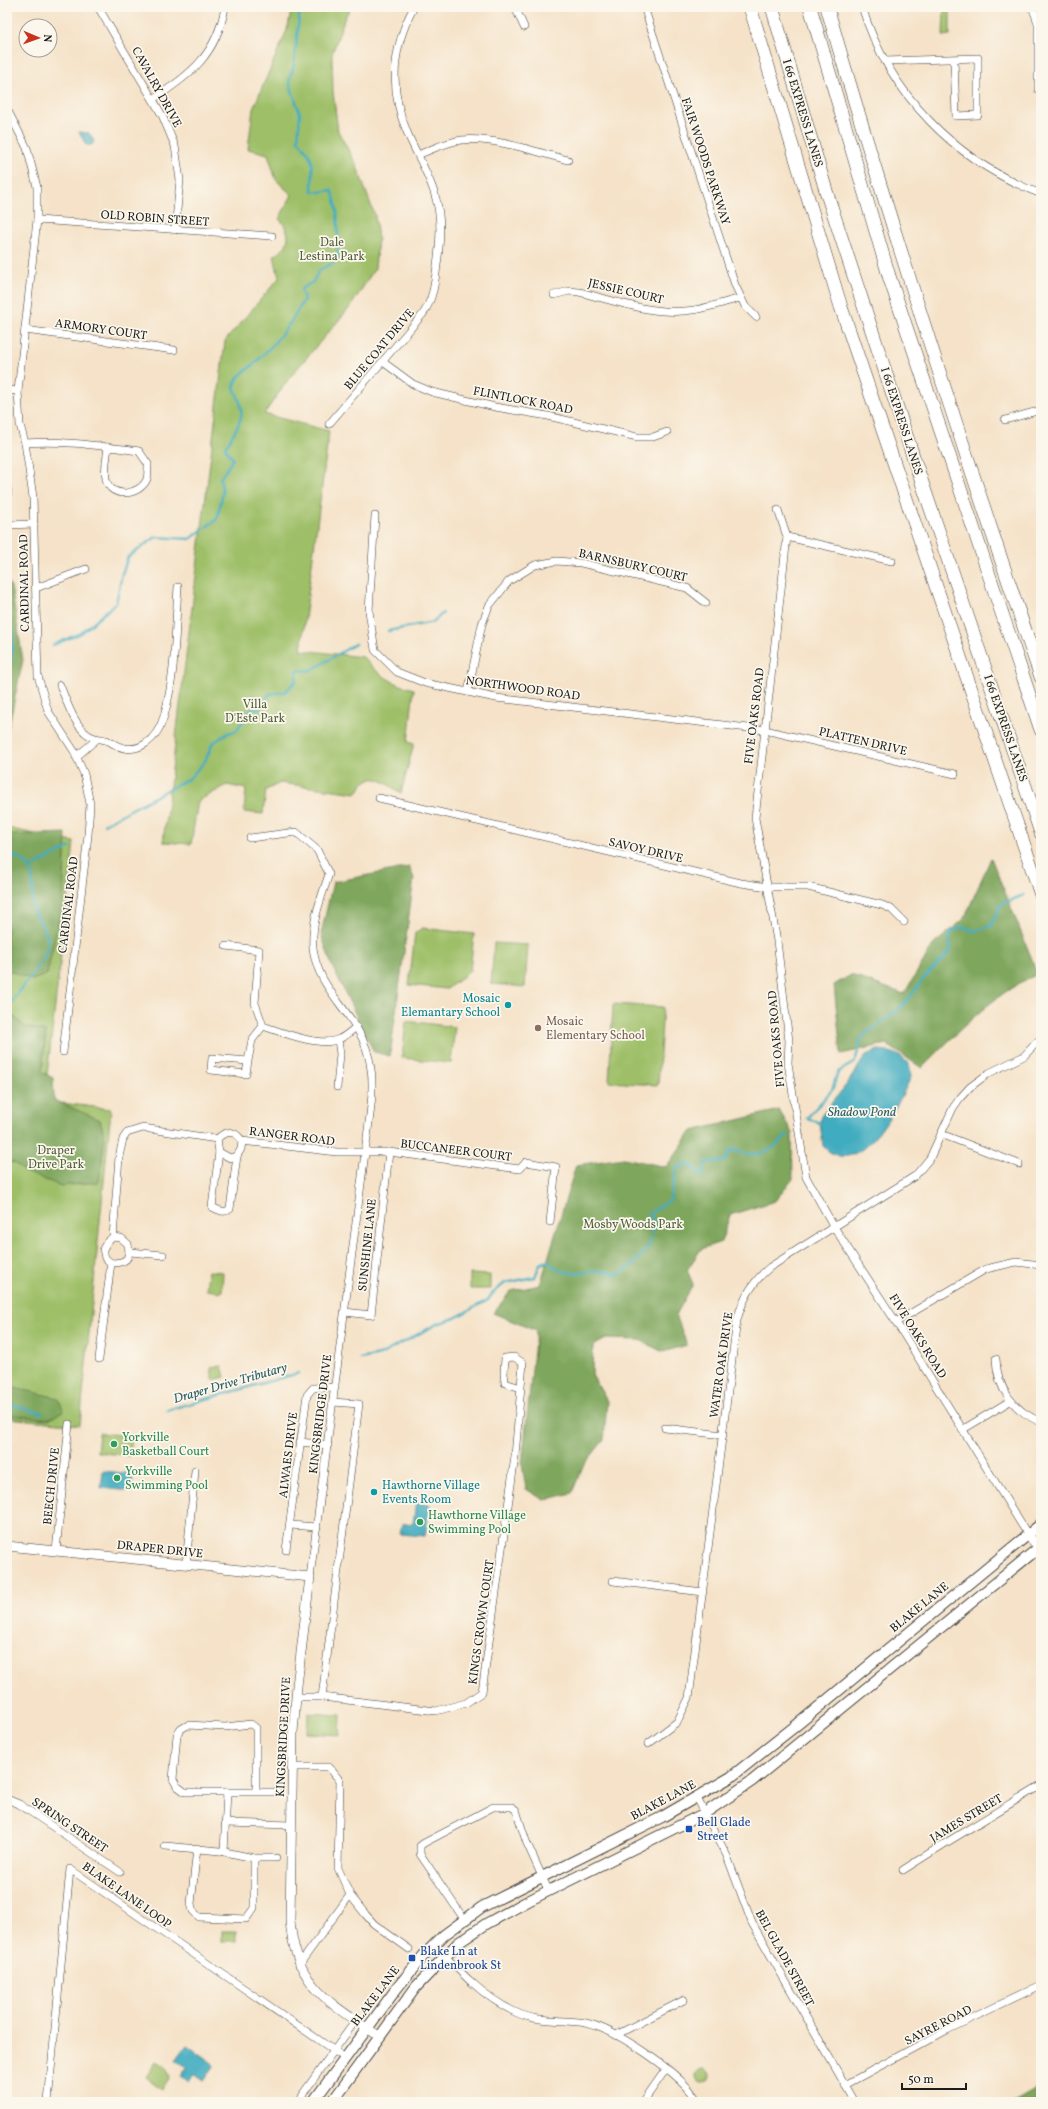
<svg xmlns="http://www.w3.org/2000/svg" width="1048" height="2109" font-family="Vollkorn,serif">
	<rect width="100%" height="100%" fill="#fbf7ec"/>
	<filter id="ink" filterUnits="userSpaceOnUse"><feTurbulence type="fractalNoise" baseFrequency=".025" numOctaves="2"/><feDisplacementMap in="SourceGraphic" scale="8" xChannelSelector="R" yChannelSelector="G"/><feConvolveMatrix kernelMatrix="1 2 1 2 8 2 1 2 1" color-interpolation-filters="sRGB"/></filter>
	<filter id="wash" filterUnits="userSpaceOnUse"><feTurbulence type="fractalNoise" baseFrequency=".012" numOctaves="4" result="noise"/><feDisplacementMap in="SourceGraphic" scale="16" xChannelSelector="R" yChannelSelector="G"/><feGaussianBlur stdDeviation="0.9" result="paint"/><feColorMatrix in="noise" values="0 0 0 0 0 0 0 0 0 0 0 0 0 0 0 0 0 1.4 0 .05"/><feComposite in="paint" operator="in"/></filter>
	<g filter="url(#wash)">
		<rect width="100%" height="100%" fill="#f5e2c8"/>
		<g fill="#9ebf68" stroke="#5d6e42">
			<path d="M292,7H351L345,17L332,54L333,92L338,131L356,164L375,216L378,239L375,268L351,306L290,377L264,414L329,431L301,650L363,657C378,675 393,684 414,689L408,742L414,744L401,793C385,784 371,766 357,793L280,783L266,790L263,814L244,812L246,789L227,785L198,801L191,844L163,842L225,341L279,278L274,255C291,248 292,231 279,219L292,195L276,180L268,154L248,149L253,109L287,30Z"/>
			<path d="M944,7H950V35L943,36Z"/>
			<path d="M7,828L74,842L44,1101L111,1109L80,1425L7,1418Z"/>
			<path d="M422,928L474,934L470,971L447,989L409,985L415,933Z"/>
			<path d="M494,943L528,945L525,987L491,984Z"/>
			<path d="M613,1004L663,1007L658,1085L609,1082Z"/>
			<path d="M406,1021L455,1027L451,1063L402,1058Z"/>
			<path d="M208,1271L223,1272L222,1292L206,1290Z"/>
			<path d="M470,1274L490,1275V1289H470Z"/>
			<path d="M222,1366L225,1377L213,1380L211,1368Z"/>
			<path d="M99,1433L132,1436L130,1456L97,1452Z"/>
			<path d="M308,1713L341,1715L340,1735L307,1733Z"/>
			<rect x="222" y="1931" width="14" height="10"/>
			<path d="M156,2062L167,2069L170,2077L162,2089L146,2077Z"/>
			<circle cx="703" cy="2076" r="7"/>
		</g>
		<g fill="#7ea65c" stroke="#4d613c">
			<path d="M7,580L11,587L23,660L7,734Z"/>
			<path d="M7,832L12,835L66,833L63,901L47,974L33,980L7,970Z"/>
			<path d="M991,858L1038,974C992,994 957,1033 922,1068L886,1044L841,1054L834,985L851,975L904,994L933,945L964,919Z"/>
			<path d="M409,867L414,878L390,1056L374,1052L332,966L321,934L333,882Z"/>
			<path d="M7,1010L24,1026L46,1032L42,1072L53,1078L54,1100L100,1120L105,1137L99,1182L61,1186L25,1172L13,1162L7,1165Z"/>
			<path d="M779,1110L792,1132L793,1179L775,1201L730,1215L721,1242L701,1249L687,1270L693,1284L676,1315L687,1345L663,1352L640,1340L606,1339L593,1346L592,1375L607,1401L604,1440L583,1466L572,1493L544,1500L526,1489L522,1464L536,1331L493,1313L511,1291L540,1285L576,1165L624,1158L666,1167L692,1131Z"/>
			<path d="M7,1386L58,1398L64,1411L48,1419L7,1415Z"/>
			<path d="M1041,2086V2102H1013Z"/>
		</g>
		<g fill="#41acc0" stroke="#2e646e">
			<path d="M79,132L89,133L94,141L92,145H86Z"/>
			<path d="M878,1050C895,1051 912,1059 911,1077C899,1103 859,1185 823,1146L820,1123L821,1116L847,1084L866,1055Z"/>
			<path d="M103,1471L133,1474L131,1491L101,1488Z"/>
			<path d="M416,1503L430,1505L425,1536L400,1534L402,1524L413,1523Z"/>
			<path d="M187,2045L215,2065L204,2080L194,2073L189,2081L181,2076L187,2067L176,2060Z"/>
		</g>
		<g fill="none" stroke-linecap="round" stroke-linejoin="round">
			<g stroke="#41acc0" stroke-width="2.5">
				<path d="M7,606L13,637L7,702"/>
				<path d="M388,631L433,622L443,613"/>
				<path d="M53,645L81,633L116,603L122,574L128,557L156,537L190,539L217,519L223,492L220,479L233,459L225,448C239,424 249,416 234,388C237,373 245,373 255,363C274,345 293,322 304,299L301,289L313,282L319,270L337,261C338,244 340,203 331,190L321,192L312,191C312,165 317,161 298,140L300,114L289,81L294,65L300,7"/>
				<path d="M104,824L190,778L205,761L213,743L228,733L236,731L252,708L260,709L269,694L285,692L296,681L297,671L312,670L355,644"/>
				<path d="M7,854C16,856 25,859 30,868C36,881 30,898 34,911C38,921 50,934 48,945C42,970 18,988 7,1010"/>
				<path d="M30,868L70,847"/>
				<path d="M820,1123L807,1118L832,1090L838,1072L855,1062L862,1037L895,1012L910,997L924,978L950,952V932L961,927L975,931L991,926L1001,904L1024,895"/>
				<path d="M360,1359L380,1355L437,1324L455,1318L488,1300L492,1294L505,1283L535,1277L540,1264L548,1261C564,1280 581,1270 603,1271C608,1271 613,1274 618,1275L635,1263L650,1244L654,1222L648,1214L670,1200L677,1168L686,1164L692,1166L702,1176L706,1162L725,1161L732,1149C754,1161 773,1151 788,1134"/>
				<path d="M7,1406H16L42,1413"/>
				<path d="M167,1410L299,1373"/>
			</g>
		</g>
	</g>
	<g filter="url(#ink)">
		<g fill="none" stroke-linecap="round" stroke-linejoin="round">
			<g stroke="#3d3a36" stroke-width="8">
				<g id="minor">
					<path d="M98,7L162,115L175,146L180,180L175,230"/>
					<path d="M515,7L524,27"/>
					<path d="M644,7L735,285L745,306L756,317"/>
					<path d="M862,7C889,94 956,162 1041,194"/>
					<path d="M1030,7L1033,9L1038,23V89H1041"/>
					<path d="M885,61L978,58V115L956,116L954,59"/>
					<path d="M153,99C191,75 217,54 225,7"/>
					<path d="M7,109L27,148L37,187V220L18,391L20,425L25,443L33,497L38,676L48,711L74,751L84,774L90,804L88,835L63,1052"/>
					<path d="M418,155C432,149 446,142 462,140C494,137 536,152 568,160"/>
					<path d="M37,220L272,236"/>
					<path d="M554,295L569,291L579,292C612,300 649,314 684,311C703,310 722,303 740,298"/>
					<path d="M25,330L174,350"/>
					<path d="M383,362L413,384L432,392L495,407L548,416L637,437H653L667,432"/>
					<path d="M7,390L18,391"/>
					<path d="M1005,420L1041,410"/>
					<path d="M329,424L423,314C433,299 435,283 437,265C440,243 442,220 436,199C430,175 416,154 407,132C389,90 392,47 414,7"/>
					<path d="M25,443C64,440 100,446 139,451L148,464C148,468 148,475 147,479C140,496 110,499 106,479C104,469 107,457 108,447"/>
					<path d="M7,487L8,493"/>
					<path d="M778,510L787,537L755,818L777,941L789,1041L788,1063L806,1177L834,1227L896,1322L1028,1535"/>
					<path d="M375,516L369,611L372,631L375,650L397,672L425,683L496,698L765,730L955,774"/>
					<path d="M7,525L34,524"/>
					<path d="M787,537L892,561"/>
					<path d="M36,588L86,569"/>
					<path d="M60,685C66,700 75,728 90,736C98,741 104,737 112,743C137,758 157,740 164,716C176,675 175,629 178,587"/>
					<path d="M468,692L482,624L489,606L509,581L535,565L557,561L581,563L687,588L706,603"/>
					<path d="M76,757L97,739"/>
					<path d="M379,798L741,883L768,887H808L882,905L891,909L904,922"/>
					<path d="M250,838L296,832L317,850L329,874C321,898 311,923 313,948C317,982 340,1001 356,1027C375,1057 374,1088 369,1122L310,1577"/>
					<path d="M226,946L259,950L255,1003L263,1026C281,1032 321,1048 339,1039C345,1037 351,1031 356,1027"/>
					<path d="M248,1061L246,1074L211,1070L212,1058L248,1061L252,1040L263,1026"/>
					<path d="M337,1087L340,1054L338,1040"/>
					<path d="M941,1134L1019,1164"/>
					<path d="M217,1139L219,1152L212,1207C219,1210 224,1214 230,1209L237,1156L241,1149L242,1141"/>
					<path d="M217,1139C226,1130 235,1130 242,1141"/>
					<path d="M242,1141L337,1152H389L520,1169L526,1162L556,1167L550,1222"/>
					<path d="M219,1152L230,1158L237,1156"/>
					<path d="M130,1252L163,1255"/>
					<path d="M111,1263C126,1263 131,1259 128,1244L121,1238L113,1237"/>
					<path d="M345,1312L371,1315L389,1152"/>
					<path d="M896,1322L986,1269L1016,1262L1041,1265"/>
					<path d="M99,1359L111,1263L105,1258L103,1249L107,1242L113,1237L119,1157L123,1139L127,1133L143,1128L217,1139"/>
					<path d="M996,1359C997,1389 1014,1411 1041,1422"/>
					<path d="M665,1428L723,1435"/>
					<path d="M962,1430L1010,1401"/>
					<path d="M300,1442L328,1445"/>
					<path d="M290,1525L317,1527"/>
					<path d="M286,1550L307,1395L313,1388L335,1387"/>
					<path d="M56,1551L69,1424"/>
					<path d="M186,1564L195,1471"/>
					<path d="M613,1581L703,1592"/>
					<path d="M296,1697H322L436,1711L466,1703L482,1692L515,1456L523,1363L514,1357L505,1358L504,1373L505,1383L521,1388"/>
					<path d="M322,1697L359,1404L333,1402"/>
					<path d="M648,1744L677,1722L689,1698L737,1320C743,1298 753,1281 770,1267L915,1176L930,1158L953,1108L960,1098L970,1087L989,1073L1024,1056L1038,1041"/>
					<path d="M293,1767H329L340,1781L338,1868L350,1895L366,1915L374,1924L409,1949"/>
					<path d="M256,1792V1728L251,1724L225,1727L188,1725L181,1729L177,1735L173,1779L177,1786L185,1792H277"/>
					<path d="M697,1798L727,1856L752,1923L855,2102"/>
					<path d="M7,1799L19,1804L120,1872"/>
					<path d="M225,1823L292,1825"/>
					<path d="M165,1846L220,1851L254,1858H276"/>
					<path d="M197,1848L191,1904L193,1911L199,1917L246,1919L254,1908V1858"/>
					<path d="M224,1852L227,1792"/>
					<path d="M903,1870L944,1844L1041,1785"/>
					<path d="M464,1919L420,1854V1846L424,1843L493,1807H512L516,1810L526,1841L549,1892"/>
					<path d="M434,1944C458,1970 483,1997 515,2012C537,2023 563,2019 586,2023C617,2030 683,2074 698,2102"/>
					<path d="M299,1965L350,1895"/>
					<path d="M616,2035L684,2000"/>
					<path d="M845,2085L947,2030L1041,1985"/>
					<path d="M48,2102L70,1869L345,2058"/>
					<path d="M297,2102L356,2020"/>
					<path d="M643,2102L666,2069"/>
				</g>
			</g>
			<g stroke="#3d3a36" stroke-width="10">
				<g id="tertiary">
					<path d="M1028,1535L1041,1550"/>
					<path d="M7,1546L310,1577L297,1686L293,1732L290,1920C295,1987 330,2003 380,2037"/>
				</g>
			</g>
			<g stroke="#3d3a36" stroke-width="12">
				<g id="secondary">
					<path d="M313,2102L397,1988L424,1955L444,1935L482,1907L662,1817L731,1777L793,1728L1041,1524"/>
					<path d="M332,2102L416,1987L458,1943L486,1924L528,1901L705,1813L752,1781L1041,1546"/>
				</g>
			</g>
			<g stroke="#3d3a36" stroke-width="14">
				<g id="motorway">
					<path d="M750,7L841,307L1041,895"/>
					<path d="M772,7L827,194L915,462L1041,833"/>
					<path d="M810,7L889,276L1041,730"/>
					<path d="M827,7C892,232 965,455 1041,677"/>
				</g>
			</g>
			<use href="#minor" stroke="#fff" stroke-width="7"/>
			<use href="#tertiary" stroke="#fff" stroke-width="9"/>
			<use href="#secondary" stroke="#fff" stroke-width="10"/>
			<use href="#motorway" stroke="#fff" stroke-width="13"/>
		</g>
	</g>
	<g fill="#0f9aa8" stroke="#fbf7ec" stroke-width="1.5">
		<circle cx="508" cy="1005" r="4"/>
		<circle cx="374" cy="1492" r="4"/>
	</g>
	<circle fill="#8d6e63" stroke="#fbf7ec" stroke-width="1.5" cx="538" cy="1028" r="4"/>
	<g fill="#2e9e5b" stroke="#fbf7ec" stroke-width="1.5">
		<circle cx="114" cy="1444" r="4"/>
		<circle cx="117" cy="1478" r="4"/>
		<circle cx="420" cy="1522" r="4"/>
	</g>
	<g fill="#1a4fb4" stroke="#fbf7ec" stroke-width="1.5">
		<rect x="685" y="1825" width="8" height="8" rx="2"/>
		<rect x="408" y="1954" width="8" height="8" rx="2"/>
	</g>
	<g text-anchor="middle" stroke-width="3.5" stroke-linejoin="round" paint-order="stroke">
		<g font-size="12" fill="#1c1c1c" stroke="#fbf7ec">
			<text transform="translate(157 87) rotate(61)" y="4">CAVALRY DRIVE</text>
			<text transform="translate(803 113) rotate(73)" y="4">I 66 EXPRESS LANES</text>
			<text transform="translate(706 161) rotate(72)" y="4">FAIR WOODS PARKWAY</text>
			<text transform="translate(155 218) rotate(4)" y="4">OLD ROBIN STREET</text>
			<text transform="translate(626 291) rotate(13)" y="4">JESSIE COURT</text>
			<text transform="translate(101 329) rotate(8)" y="4">ARMORY COURT</text>
			<text transform="translate(379 349) rotate(-50)" y="4">BLUE COAT DRIVE</text>
			<text transform="translate(523 400) rotate(11)" y="4">FLINTLOCK ROAD</text>
			<text transform="translate(902 421) rotate(72)" y="4">I 66 EXPRESS LANES</text>
			<text transform="translate(633 565) rotate(13)" y="4">BARNSBURY COURT</text>
			<text transform="translate(24 583) rotate(-91)" y="4">CARDINAL ROAD</text>
			<text transform="translate(523 688) rotate(8)" y="4">NORTHWOOD ROAD</text>
			<text transform="translate(754 716) rotate(-83)" y="4">FIVE OAKS ROAD</text>
			<text transform="translate(1006 728) rotate(71)" y="4">I 66 EXPRESS LANES</text>
			<text transform="translate(863 741) rotate(13)" y="4">PLATTEN DRIVE</text>
			<text transform="translate(646 850) rotate(13)" y="4">SAVOY DRIVE</text>
			<text transform="translate(68 905) rotate(-83)" y="4">CARDINAL ROAD</text>
			<text transform="translate(776 1039) rotate(-95)" y="4">FIVE OAKS ROAD</text>
			<text transform="translate(292 1136) rotate(7)" y="4">RANGER ROAD</text>
			<text transform="translate(456 1150) rotate(7)" y="4">BUCCANEER COURT</text>
			<text transform="translate(367 1245) rotate(-84)" y="4">SUNSHINE LANE</text>
			<text transform="translate(918 1336) rotate(58)" y="4">FIVE OAKS ROAD</text>
			<text transform="translate(721 1365) rotate(-82)" y="4">WATER OAK DRIVE</text>
			<text transform="translate(320 1414) rotate(-83)" y="4">KINGSBRIDGE DRIVE</text>
			<text transform="translate(288 1455) rotate(-83)" y="4">ALWAES DRIVE</text>
			<text transform="translate(51 1486) rotate(-84)" y="4">BEECH DRIVE</text>
			<text transform="translate(160 1549) rotate(6)" y="4">DRAPER DRIVE</text>
			<text transform="translate(919 1607) rotate(-39)" y="4">BLAKE LANE</text>
			<text transform="translate(481 1622) rotate(-82)" y="4">KINGS CROWN COURT</text>
			<text transform="translate(283 1737) rotate(-87)" y="4">KINGSBRIDGE DRIVE</text>
			<text transform="translate(663 1800) rotate(-28)" y="4">BLAKE LANE</text>
			<text transform="translate(966 1818) rotate(-31)" y="4">JAMES STREET</text>
			<text transform="translate(70 1825) rotate(34)" y="4">SPRING STREET</text>
			<text transform="translate(127 1895) rotate(35)" y="4">BLAKE LANE LOOP</text>
			<text transform="translate(785 1958) rotate(61)" y="4">BEL GLADE STREET</text>
			<text transform="translate(375 1996) rotate(-53)" y="4">BLAKE LANE</text>
			<text transform="translate(938 2025) rotate(-27)" y="4">SAYRE ROAD</text>
		</g>
		<g font-size="12" fill="#505d3a" stroke="#fbf7ec">
			<text x="332" y="246">Dale<tspan x="332" dy="14">Lestina Park</tspan></text>
			<text x="255" y="708">Villa<tspan x="255" dy="14">D'Este Park</tspan></text>
			<text x="56" y="1154">Draper<tspan x="56" dy="14">Drive Park</tspan></text>
			<text x="633" y="1228">Mosby Woods Park</text>
		</g>
		<g font-size="12" fill="#0d838f" stroke="#fbf7ec" text-anchor="end">
			<text x="500" y="1002">Mosaic<tspan x="500" dy="14">Elemantary School</tspan></text>
			<text x="382" y="1489" text-anchor="start">Hawthorne Village<tspan x="382" dy="14">Events Room</tspan></text>
		</g>
		<g font-size="12" fill="#785e54" stroke="#fbf7ec" text-anchor="start">
			<text x="546" y="1025">Mosaic<tspan x="546" dy="14">Elementary School</tspan></text>
		</g>
		<g font-size="12" fill="#27864d" stroke="#fbf7ec" text-anchor="start">
			<text x="122" y="1441">Yorkville<tspan x="122" dy="14">Basketball Court</tspan></text>
			<text x="125" y="1475">Yorkville<tspan x="125" dy="14">Swimming Pool</tspan></text>
			<text x="428" y="1519">Hawthorne Village<tspan x="428" dy="14">Swimming Pool</tspan></text>
		</g>
		<g font-size="12" fill="#164399" stroke="#fbf7ec" text-anchor="start">
			<text x="697" y="1826">Bell Glade<tspan x="697" dy="14">Street</tspan></text>
			<text x="420" y="1955">Blake Ln at<tspan x="420" dy="14">Lindenbrook St</tspan></text>
		</g>
		<g font-size="13" font-style="italic" fill="#2d5d66" stroke="#fbf7ec">
			<text x="862" y="1116">Shadow Pond</text>
			<text transform="translate(230 1382) rotate(-16)" y="5">Draper Drive Tributary</text>
		</g>
	</g>
	<rect width="1048" height="2109" fill="none" stroke="#fbf7ec" stroke-width="24"/>
	<g transform="translate(38 38) rotate(92)"><circle r="19" fill="#fbf7ec" stroke="#a29f99"/>
	<path d="M0-3L7 15L0 10L-7 15Z" fill="#c8321e"/>
	<text y="-6" font-size="11" font-weight="bold" text-anchor="middle" fill="#1c1c1c">N</text>
	</g>
	<path d="M902 2083v6h64v-6" fill="none" stroke="#1c1c1c" stroke-width="2"/>
	<text x="908" y="2083" font-size="12" fill="#1c1c1c" stroke="#fbf7ec" stroke-width="3" paint-order="stroke">50 m</text>
</svg>
